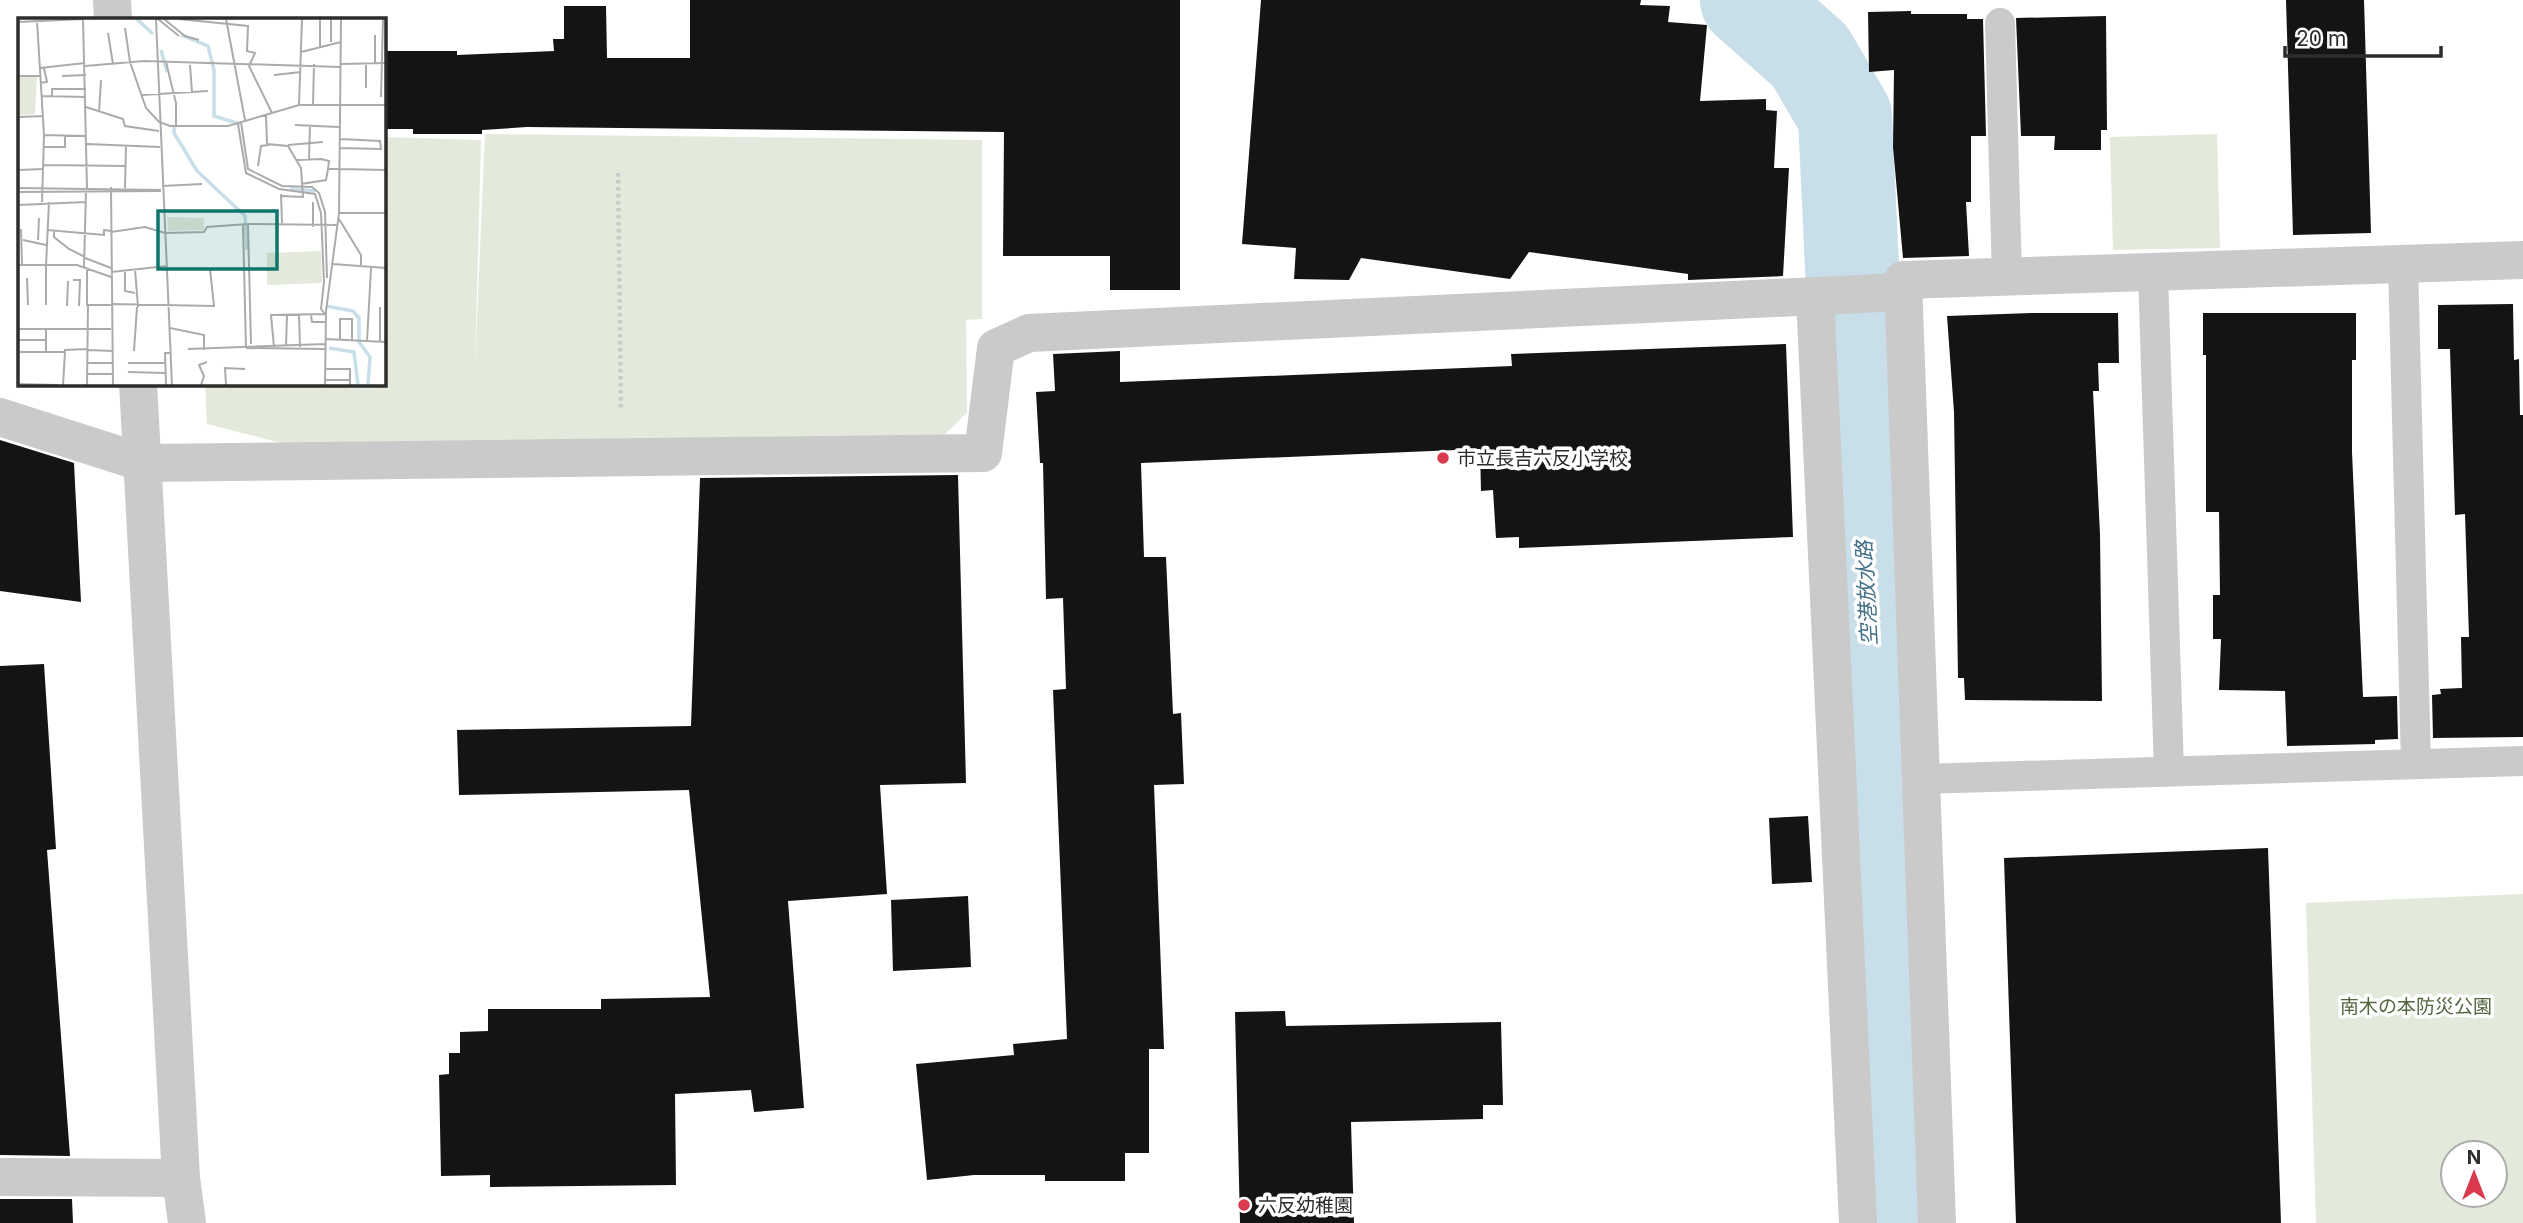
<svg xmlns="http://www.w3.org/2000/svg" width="2523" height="1223" font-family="Inter,'Noto Sans JP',sans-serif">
	<rect width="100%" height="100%" fill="#fff"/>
	<g fill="#e4eadb" fill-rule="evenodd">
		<path d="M485,134L982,140V319L966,320L967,413L943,436L305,449L207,424L205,383H383V137L481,140L475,366Z"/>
		<path d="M2217,134L2220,248L2113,250L2110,137Z"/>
		<path d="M2523,894V1223H2316L2306,903ZM2453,1153H2495V1195H2453Z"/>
	</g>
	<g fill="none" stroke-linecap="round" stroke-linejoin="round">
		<path stroke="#c8dee9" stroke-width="94" d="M1747,0L1810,56L1845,116L1896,1223"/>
	</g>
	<g fill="#141414">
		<path d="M690,0H1180V290H1110V256H1003L1004,132L527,127L482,130V134H413V129H383V51H457V55L554,51L553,39H564V6H606L607,58H690Z"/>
		<path d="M1261,0H1641L1640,5L1670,6L1668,22L1707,25L1700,101L1766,99V110L1777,111L1774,168H1789L1783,276L1688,280V274L1529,252L1510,279L1361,258L1349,280L1294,279L1296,248L1242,244Z"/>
		<path d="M2286,0H2364L2371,233L2293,235Z"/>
		<path d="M1911,11V14H1967V19H1983L1986,136H1971V202H1966L1969,256L1903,258L1893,147L1894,70L1869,72L1868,12Z"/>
		<path d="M2106,16L2107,130H2101V150H2054L2055,136H2021L2016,18Z"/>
		<path d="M2513,304L2514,360L2519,359L2520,415H2523V737L2433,738L2432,695L2441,694L2440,689L2462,688L2461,637H2469L2465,514L2455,515L2450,349H2438V305Z"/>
		<path d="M2032,313H2118L2119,363H2098L2099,391H2093L2100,534L2102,701L1965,700L1964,678H1958L1954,412L1947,316Z"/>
		<path d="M2203,313H2356V360H2352V452L2363,697L2397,696L2398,739L2375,740V744L2287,746L2285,691L2219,690L2221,639H2213V595H2220L2219,512H2206V355H2203Z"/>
		<path d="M1786,344L1793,537L1519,548V537L1496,538L1493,490L1481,491L1480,449L1141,463L1144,557H1166L1173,714L1181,713L1184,784L1154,785L1164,1049H1149V1153H1125V1181H1045V1175H974L927,1180L916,1064L1014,1055L1013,1044L1067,1039L1053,690L1066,689L1063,598L1046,599L1043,463H1040L1036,392L1055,391L1053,354L1120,351V382L1512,366L1511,354Z"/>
		<path d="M0,440L74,463L81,602L0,591Z"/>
		<path d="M958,475L966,783L880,785L887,894L788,901L804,1108L754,1112L751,1090L675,1094L676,1185L490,1187V1175L441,1176L439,1075L449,1074V1053H460V1032L488,1031V1009H601V999L710,997L689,790L459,795L457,730L691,726L700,478Z"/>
		<path d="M44,664L56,849L47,850L70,1156L0,1155V666Z"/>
		<path d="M1808,816L1812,882L1772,884L1769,818Z"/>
		<path d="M2268,848L2281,1223H2016L2004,858Z"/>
		<path d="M968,896L971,967L893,971L891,900Z"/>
		<path d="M1285,1011L1286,1026L1501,1022L1503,1105H1483V1119L1351,1122L1354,1223H1240L1235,1012Z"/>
		<path d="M0,1199H72L73,1223H0Z"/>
	</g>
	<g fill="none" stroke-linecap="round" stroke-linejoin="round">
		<path stroke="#cacaca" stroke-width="4.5" stroke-dasharray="3.5 3.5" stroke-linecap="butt" d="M618,173L621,410"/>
		<g stroke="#cacaca" stroke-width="30">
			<path d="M2000,23L2007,277"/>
			<path d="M2403,264L2416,764"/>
			<path d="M2153,273L2169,771"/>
			<path d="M1921,779L2523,761"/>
		</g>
		<g stroke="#cacaca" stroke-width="38">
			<path d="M1815,296L1858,1223"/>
			<path d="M0,417L144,463L983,453L996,348L1029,333L1903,292"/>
			<path d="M0,1177L181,1178"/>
			<path d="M1937,1223L1903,280L2523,260"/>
		</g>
		<g stroke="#cacaca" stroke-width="38">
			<path d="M112,0L113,19"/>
			<path d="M138,383L181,1178L187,1223"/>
		</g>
	</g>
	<g fill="#d93a4d" stroke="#fff" stroke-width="2.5">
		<circle cx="1443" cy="458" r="7"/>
		<circle cx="1244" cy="1205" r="7"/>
	</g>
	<g text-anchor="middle" stroke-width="7" stroke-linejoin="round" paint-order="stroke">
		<g font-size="19" fill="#2d2d2d" stroke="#fff" text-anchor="start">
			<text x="1457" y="465">市立長吉六反小学校</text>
			<text x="1258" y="1212">六反幼稚園</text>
		</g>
		<g font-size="19" fill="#52653d" stroke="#fff">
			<text x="2416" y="1013">南木の本防災公園</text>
		</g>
		<g font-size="21" font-style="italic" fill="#417089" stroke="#fff">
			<text transform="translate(1867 593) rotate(-93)" y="7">空港放水路</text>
		</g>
	</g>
	<g transform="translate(18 18)">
		<rect width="368" height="368" fill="#fff"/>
		<path d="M0,59H19L17,96L0,97ZM149,199L186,200V212L150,213ZM303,233L304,265L249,267V235Z" fill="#e4eadb"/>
		<path fill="none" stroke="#c8dee9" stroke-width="3.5" d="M119,1L135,16M163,17L190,28L196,52V98L222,106M143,32L149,54M156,107V115L179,153L227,198L229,232M272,171L297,173M308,288L335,293L341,300V324L352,339L350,367M311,330L336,334L340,367"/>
		<path fill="none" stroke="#ababab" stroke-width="2" d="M65,1L69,170M138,1L154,367M140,1L161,18M146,1L167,18L181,22M161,1L230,8L229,33L237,35L231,48L254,95M208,1L227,102M302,1V30M313,1V24M19,3L26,117L24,184M0,4L66,1M107,10L112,44L128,90L141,104L152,108H210L281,87H368M90,15L95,46M283,34L323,24M148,44L158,85V108M323,46L368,45M357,46V17M172,47L174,74M348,47V70M67,48L126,43L322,49M22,50L67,45M256,57L283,54M0,58H22M44,58L68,57M22,65L29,64L26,50M124,77L190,73M23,78L68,79M34,78V71H68M363,79L365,1M295,86L296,46M281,87L284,1M68,89L105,101L107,108L141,113M81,94L83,62M248,97L249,126L270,128L283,150L285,179L264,178M0,99L25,98M223,104L230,151L264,168L294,169L301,175L307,194L309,260M220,106L228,155L261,171L297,176L303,195L306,264L303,291L307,296M277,107L321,109M26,117L68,118M69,126L142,129M270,127L305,124M26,129H47V118M321,130L363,131L362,123L322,121M291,141L292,108M279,142L303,141L311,143L310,151H321M26,147L108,148M240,148L243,128L251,127M321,151L368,152M0,152L26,151M283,166L308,162L310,151M144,168L184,166M93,169L95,367M0,170L143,172M107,170L108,128M0,174L143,173M263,176L264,205M295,184V209M0,187L68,184M321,195H368M321,201L343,237V247M225,207L228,330M230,207L233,326M3,211L4,247M29,212L86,217V212L93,213M36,213V219L51,231L67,239M93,214L127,209L147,215L186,214L189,209L230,206L319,207M5,222L28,227M20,222L21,200M67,240L93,250M315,246L368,250M0,247H59L93,259M28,248L31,184M66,249L68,174M69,250V287H93M117,251L120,289M107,252V273L117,275M93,254L149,248M9,260L10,287M55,262H62L61,288M93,286L196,288L192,251H149M28,287V248M49,288L50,263M362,289V324M281,297L282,329M293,297L294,304H308M152,310L186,317V332M0,311H93M308,321L368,324M322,321V301H334V322M0,322H28M349,323L353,250M256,329L253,297L308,296M268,329L269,297M228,330L307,331M170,331L308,326M46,332L70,331M70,332L95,333M116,333L119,289M0,334H47L45,367M28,334V311M69,345H95M110,345H147M308,351H332V367M110,354L148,355M69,356H95M307,362H332M0,366L41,367M69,367L70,287M148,367L147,335H153M183,367L186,358L181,347L189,344M208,367L207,350L227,351M307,367L308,293L321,195L323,1"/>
		<path fill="#0f766e" fill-opacity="0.15" stroke="#0f766e" stroke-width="3.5" d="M140,193H259V251H140Z"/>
		<rect width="368" height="368" fill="none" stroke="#2d2d2d" stroke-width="3.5"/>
	</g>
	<g transform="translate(2474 1174)"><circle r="33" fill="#ffffff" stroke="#ababab" stroke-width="2"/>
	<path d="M0-5L12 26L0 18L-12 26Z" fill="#d93a4d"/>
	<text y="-10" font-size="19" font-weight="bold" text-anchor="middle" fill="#2d2d2d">N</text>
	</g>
	<path d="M2285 46v10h156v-10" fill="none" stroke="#2d2d2d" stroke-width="3.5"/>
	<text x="2296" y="46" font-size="21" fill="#2d2d2d" stroke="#ffffff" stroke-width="5" paint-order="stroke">20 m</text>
</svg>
